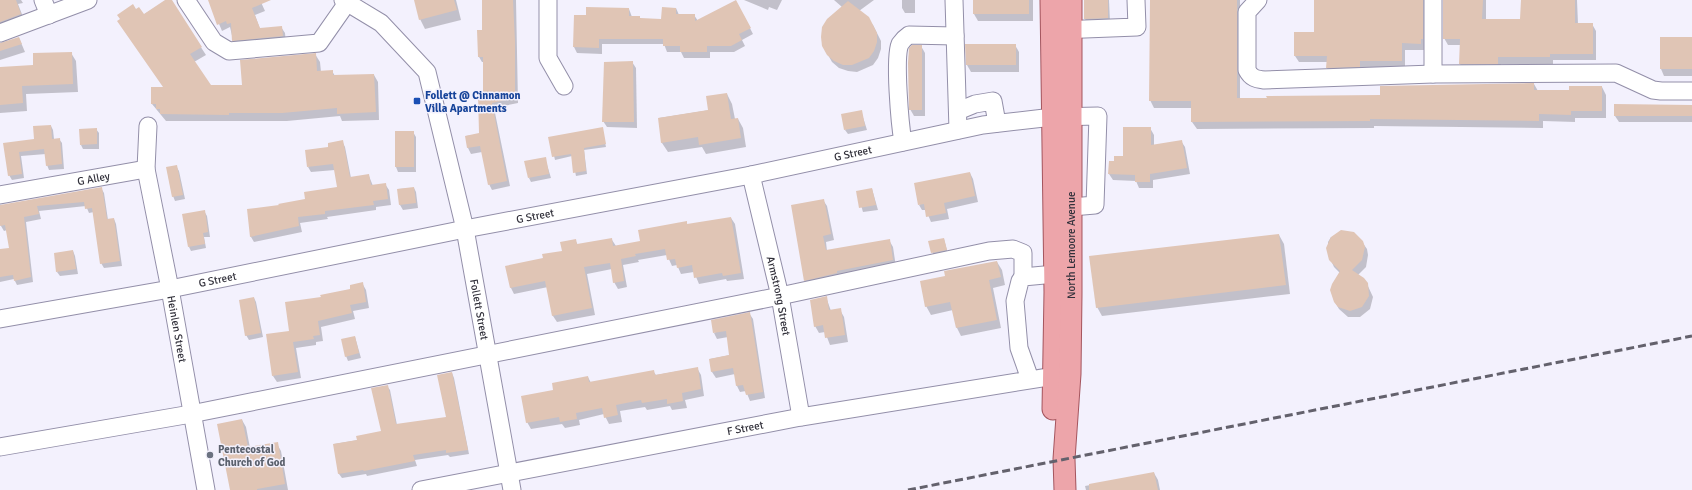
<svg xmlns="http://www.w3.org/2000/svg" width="1692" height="490" font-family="Signika,sans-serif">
	<rect width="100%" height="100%" fill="#f3f1fd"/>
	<g fill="#0003">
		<path d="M0,0H21L23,3L18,4L25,22L0,31Z"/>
		<path d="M167,0H170L206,55L194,62L210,86H243L315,54L320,62L321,72L332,71L335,76L374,75L378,82L379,120L342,121L340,116L287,121H166L152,104L164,88L136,10L143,15Z"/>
		<path d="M209,0H260L265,11L255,15L260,29L281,27L285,33L286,43L237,47L233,40L230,27L222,31Z"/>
		<path d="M415,0H456L461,20L425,29L420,19Z"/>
		<path d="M483,0H516L518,103L494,108L510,186L492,190L489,184L482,152L471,154L468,148L466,136L480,134L484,94V62H482L479,57L483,31Z"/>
		<path d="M744,0H782L777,10L769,7L768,10Z"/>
		<path d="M834,0H874L859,11L873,25L881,41V49L878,58L873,65L857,72L848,71L839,68L832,62L823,46L842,7Z"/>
		<path d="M902,0H915V13H905L902,8Z"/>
		<path d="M974,0H1033V21H978L974,14Z"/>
		<path d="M1085,0H1109L1110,22L1088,23L1085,19Z"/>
		<path d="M1151,0H1240V99L1381,96L1534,84L1538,91H1570L1602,87L1606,95V118H1575V122L1543,121V128L1374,126V128L1197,129L1192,122V108H1154L1150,100Z"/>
		<path d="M1314,0H1430L1426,45H1424V50H1405V68H1364L1363,73L1331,74L1327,68V62H1299L1295,56L1314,33Z"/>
		<path d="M1444,0H1486V20H1521L1522,0H1577L1578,24H1592L1596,31V60H1553V64H1501V70H1464L1460,64L1461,45H1448L1444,38Z"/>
		<path d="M739,7L753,34L742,40L745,46L734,52H710V58H684L681,52H667L664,44H602V54L577,53L574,47L575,16H587L629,9L632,17L640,19L662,20L676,8L679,15H694L698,21Z"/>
		<path d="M19,38L25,52L0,60V44Z"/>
		<path d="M1661,38H1692V76H1664L1661,69Z"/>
		<path d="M1015,45L1019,52V72H971L967,65Z"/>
		<path d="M921,46L925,53V116H914L910,109Z"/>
		<path d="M71,53L76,61L78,92L26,94L27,111L0,113V68L34,66Z"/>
		<path d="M632,62L636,68L637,128L607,127L603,121Z"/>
		<path d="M727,94L732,104L735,119H738L743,128L746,147L706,154L702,147L668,152L662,143L659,118L710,110Z"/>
		<path d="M1615,105L1692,106V122H1619L1615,116Z"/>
		<path d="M861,111L867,130L848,134L845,130Z"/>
		<path d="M51,126L53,130L54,139H59L62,143L64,169L49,170L47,165L46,154L21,156L24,178L12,180L9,175L5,144L35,140Z"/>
		<path d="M602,128L606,147L584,150L587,174L576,176L572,156L555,160L550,138Z"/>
		<path d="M1150,128L1154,135V146L1181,141L1185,147L1190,174L1153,180V188H1139L1136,181L1113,180L1109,174L1115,162L1124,157Z"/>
		<path d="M96,129L99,133V149H83L81,145Z"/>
		<path d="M396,132H413L416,137V172H398L396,167Z"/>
		<path d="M342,141L345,147L351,178L369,176L373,186L385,184L389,190L391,205L376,207V210L327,217L328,219L300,223L302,232L254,242L251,237L248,210L280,206L306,200L338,188L335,170L311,172L308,167L330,148Z"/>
		<path d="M545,158L551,178L531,182L529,178Z"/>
		<path d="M176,166L179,171L185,199L175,201L173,196Z"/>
		<path d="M970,173L973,179L978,202L947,209L949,219L931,222L926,210H922L919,205Z"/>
		<path d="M101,188L104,193L108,220L114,219L116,224L122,266L104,268L101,263L94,212L89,213L86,206L39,211L41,219L26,222L33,282L17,285L14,279L0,282V250L10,249L7,230L4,231L1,226L0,206Z"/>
		<path d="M414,188L416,192L418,208L403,210L400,205L398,189Z"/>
		<path d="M872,189L878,210L863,212L857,192Z"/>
		<path d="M823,200L827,206L834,240L826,242L827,251L889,240L893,247L896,267L808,287L805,280Z"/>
		<path d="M204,211L207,216L210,237H204L206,248L191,251L189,247Z"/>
		<path d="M731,218L735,224L744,279L727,281L726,279L699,284L694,272L681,274L677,265L672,266L667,255L638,260L639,262L623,265L627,287L618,289L614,282L612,269L587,274L595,315L557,322L553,316L548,287L514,294L511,288L506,267L544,259L563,252L575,240L578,245L612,240L616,246L641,242L686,222L688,225Z"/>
		<path d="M1279,235L1284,244L1290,294L1102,316L1097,307Z"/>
		<path d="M1331,237L1362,242L1367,249L1368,255L1366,267L1358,275L1367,284L1373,297L1370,309L1360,317H1348L1339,309L1335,302L1340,273L1334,267L1328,254V242Z"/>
		<path d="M944,239L948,254L934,258L930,242Z"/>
		<path d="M73,251L75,256L78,274L60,276L57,272Z"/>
		<path d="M997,262L1002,270L1005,285L993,288L1001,328L961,336L957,328L953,310L931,315L926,306L946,277Z"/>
		<path d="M362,283L366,290L369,308L353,311L355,319L321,327L323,341L316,342V345L296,348L301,378L277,382L273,376L291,332L322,298L352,289Z"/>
		<path d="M826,297L831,311L840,310L844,317L848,342L830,345L825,332L819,333L815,326Z"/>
		<path d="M254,298L256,302L263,337L249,340L246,335Z"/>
		<path d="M749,313L753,319L765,398L750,401L746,391L740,392L737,386L735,374L716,378L712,372L710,359L730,355L728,337L717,339L714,333Z"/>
		<path d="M355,337L361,358L348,361L346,356Z"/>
		<path d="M697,368L701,375L704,396L685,400L687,408L672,410L670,406L647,410L645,407L620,411L622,422L609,424L604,414L579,420L580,425L565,428L562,424L531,429L527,422L554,391L588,377L591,383L653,371L656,375Z"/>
		<path d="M452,373L454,378L469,454L450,457L448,455L415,460L417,466L367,476L366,474L342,478L339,474L334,444L358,440L382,432L387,386L390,390L397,425L447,418Z"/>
		<path d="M242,420L246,427L250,448L277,444L281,451L288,490H231Z"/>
		<path d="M1154,473L1158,480L1160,490H1086L1085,486Z"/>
	</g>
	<g fill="#e0c5b5">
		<path d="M0,0H16L21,14L0,22Z"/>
		<path d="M165,0H172L202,47L190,54L211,85H242L240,60L316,53L317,71L333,70V75L374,74L376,112L337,114V108L282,113H229V115L160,114V109H156V104H151V87H163L117,21L120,19L117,15L133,4L136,9L139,7L144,14Z"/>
		<path d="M208,0H271L252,8L260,28L282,26L283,36L232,41L231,23L227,24L226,21L217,25Z"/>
		<path d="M414,0H454L457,10L419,20Z"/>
		<path d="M482,0H513L515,42V98L492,103L507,181L488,185L480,146L467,148L465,136L479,133L478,94L483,93V57H478L477,30H482Z"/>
		<path d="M736,0L751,28L739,34L742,40L731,46H707V52H680V46H663V39H599V48L573,47L574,15H586V7L629,8V16H640V18L661,19L662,7L676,8V14H695V21Z"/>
		<rect x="973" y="0" width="56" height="14"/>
		<path d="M1084,0H1108V18L1084,19Z"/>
		<path d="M1150,0H1237V98H1267L1266,96L1380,95V86L1534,83V90H1569V86H1602V111H1571V115L1539,114V121L1370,119V121L1191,122V101H1149Z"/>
		<path d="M1314,0H1423V39H1421V44L1402,43V61H1360V67L1326,68L1327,56H1294V32H1314Z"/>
		<path d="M1443,0H1483L1482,19H1520L1521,0H1575V23H1593V54H1550V57H1498V64H1459L1460,39H1443Z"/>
		<path d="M848,1L869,17L877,33V42L874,51L869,58L852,65H843L834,61L827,55L822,46L821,37L822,27L827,19Z"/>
		<path d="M19,37L22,44L0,51V43Z"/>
		<rect x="1660" y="37" width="32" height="32"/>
		<path d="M965,44H1016V65H966Z"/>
		<path d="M912,45H922V110H909L908,63L909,48Z"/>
		<path d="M72,52L73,84L22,86L23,103L0,105V67L33,65V53Z"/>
		<path d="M633,61L634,122H602L604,62Z"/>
		<path d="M727,93L731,119L738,118L741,138L699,145L698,137L661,143L658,118L708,110L706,96Z"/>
		<path d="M1614,104L1692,105V116H1614Z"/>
		<path d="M862,110L865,126L844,130L841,114Z"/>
		<path d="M51,125L52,139L60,138L62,164L46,166L44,149L19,152L22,174L8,176L3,143L34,139L33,126Z"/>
		<path d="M603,127L606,144L584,148L586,171L573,173L571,154L552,157L548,137Z"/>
		<path d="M1123,127H1151V145L1182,140L1187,168L1150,174V182H1135V175L1108,174L1109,161H1114V156H1123Z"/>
		<path d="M97,128V144L80,145L79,129Z"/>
		<rect x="395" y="131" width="19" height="36"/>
		<path d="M343,140L350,177L369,174L371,185L386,183L388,199L373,201L374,205L325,211V214L298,217L299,226L250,237L247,209L279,205L278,204L305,199L304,192L337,187L333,164L307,167L305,150L328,147V143Z"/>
		<path d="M546,157L549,174L528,178L524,161Z"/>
		<path d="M177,165L183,195L172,197L166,167Z"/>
		<path d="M970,172L975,196L944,203L946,213L926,217L924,204L918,205L914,183Z"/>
		<path d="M102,187L107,219L114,218L120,261L100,264L92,208L85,209L84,202L37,206L39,214L24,217L31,277L14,281L13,275L0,277V249L9,248L5,225L0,226V205Z"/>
		<path d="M414,187L416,203L399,205L397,189Z"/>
		<path d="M872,188L876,205L859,208L856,191Z"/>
		<path d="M824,199L831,234L823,236L826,250L890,239L893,260L837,271V273L804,281L791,205Z"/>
		<path d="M205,210L208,232L203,233L205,244L188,247L182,214Z"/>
		<path d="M731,217L741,273L723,276L722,273L694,278L692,265L677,268L675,259L667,260L665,249L635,254L636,256L621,259L624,281L613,283L610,263L584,267L592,308L552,316L545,281L510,288L505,266L543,258L542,254L562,251L560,242L576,239L577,244L612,238L613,246L640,241L638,230L687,221V224Z"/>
		<path d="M1341,230L1354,232L1363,241L1365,247L1362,260L1352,270L1364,278L1368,283L1369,296L1362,307L1350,311L1338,307L1334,302L1330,290L1332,284L1340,271L1329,260L1326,248L1331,237Z"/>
		<path d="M1279,234L1286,285L1096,308L1089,256Z"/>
		<path d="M944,238L947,250L931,253L928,241Z"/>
		<path d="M73,250L76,269L56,272L54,253Z"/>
		<path d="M997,261L1001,277L989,280L997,320L956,328L950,302L925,307L920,281L945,276L944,271Z"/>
		<path d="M363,282L366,302L350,305L352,313L318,321L320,335L313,336L314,339L293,342L298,372L272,376L266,334L289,331L285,302L321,297L320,295L350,289V285Z"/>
		<path d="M827,296L829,310L841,308L845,335L825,338L823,325L814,327L810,300Z"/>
		<path d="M254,297L261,333L245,336L239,300Z"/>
		<path d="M750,312L763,392L746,395L743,385L736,386L733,368L711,372L709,359L729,355L726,331L713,333L711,320Z"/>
		<path d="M355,336L359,353L345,357L341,339Z"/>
		<path d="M698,367L701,389L682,393L683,401L667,404V399L642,403L641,400L616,405L618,415L604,418L602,408L576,413L577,419L560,422L559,417L526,423L521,396L553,390L552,383L588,376L589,382L654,370L655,375Z"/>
		<path d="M452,372L468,450L446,453V450L413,455L415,461L364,471L363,470L338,474L333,444L357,440L356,436L381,431L371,388L388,385L396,424L446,417L437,375Z"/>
		<path d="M242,419L248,447L278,442L285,484L257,489V490H230L217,424Z"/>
		<path d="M1154,472L1158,490H1089V484Z"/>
	</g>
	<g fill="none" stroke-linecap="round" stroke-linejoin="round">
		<g stroke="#938fa9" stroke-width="19">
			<g id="minor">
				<path d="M43,0L49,15"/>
				<path d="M186,0L214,42L229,51L319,43L347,3"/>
				<path id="s1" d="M343,0L381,23L427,72L465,229L512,490"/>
				<path d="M548,0V58L564,86"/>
				<path d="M954,0L958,130"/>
				<path d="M1258,0L1247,12V70C1251,78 1256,79 1264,80L1433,74L1616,73L1653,90L1661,91H1692"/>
				<path d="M1059,30L1137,27L1136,0"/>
				<path d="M0,33L88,0"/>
				<path d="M1433,74V0"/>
				<path d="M958,111L975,104L993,101L997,123"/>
				<path id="s2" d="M148,126L146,169L170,289L206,490"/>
				<path d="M903,142C900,125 894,58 900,44C902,41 906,37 909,35L955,36"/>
				<path id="s3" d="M751,175L780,296L801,417"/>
				<path id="s4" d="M0,195L146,169"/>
				<path id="s5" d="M0,319L170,289L465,229L751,175L983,125L1053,117L1098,116L1095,205L1060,208"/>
				<path d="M1030,379L1019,348L1015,301L1020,281L1023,277L1055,274"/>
				<path d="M0,447L191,414L780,296L989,251L1013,249L1023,253V277"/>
				<path id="s6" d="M421,490L801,417L1067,374"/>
			</g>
		</g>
		<g stroke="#a4555e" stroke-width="23">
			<g id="major">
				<path d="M1051,0L1055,292L1053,409"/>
				<path id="s7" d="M1065,490L1064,459L1070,374L1071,294V0"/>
			</g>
		</g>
		<use href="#minor" stroke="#fff" stroke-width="17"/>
		<use href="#major" stroke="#eda5aa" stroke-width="21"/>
		<path stroke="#63616c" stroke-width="3" stroke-dasharray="8 4" stroke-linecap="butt" d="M908,490L1692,336"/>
	</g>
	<rect fill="#1a4fb4" stroke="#f3f1fd" stroke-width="1.5" x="413" y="97" width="8" height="8" rx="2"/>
	<circle fill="#6b7280" stroke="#f3f1fd" stroke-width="1.5" cx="210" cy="455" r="4"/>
	<g text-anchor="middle" stroke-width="3" stroke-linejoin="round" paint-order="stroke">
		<g font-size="11" font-weight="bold" fill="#164399" stroke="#f3f1fd" text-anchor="start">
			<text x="425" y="99">Follett @ Cinnamon<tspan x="425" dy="13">Villa Apartments</tspan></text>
		</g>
		<g font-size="11" fill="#32313b" stroke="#f3f1fd">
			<text dy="4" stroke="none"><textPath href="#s5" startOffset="869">G Street</textPath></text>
			<text dy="4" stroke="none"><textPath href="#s4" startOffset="95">G Alley</textPath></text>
			<text dy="4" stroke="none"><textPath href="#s5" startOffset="545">G Street</textPath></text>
			<text dy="4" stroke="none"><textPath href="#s7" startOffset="245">North Lemoore Avenue</textPath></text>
			<text dy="4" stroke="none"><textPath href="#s5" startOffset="221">G Street</textPath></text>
			<text dy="4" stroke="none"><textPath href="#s3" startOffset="124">Armstrong Street</textPath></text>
			<text dy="4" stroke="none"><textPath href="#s1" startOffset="355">Follett Street</textPath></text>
			<text dy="4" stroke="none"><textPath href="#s2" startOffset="206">Heinlen Street</textPath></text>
			<text dy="4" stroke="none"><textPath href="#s6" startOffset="330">F Street</textPath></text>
		</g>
		<g font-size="11" font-weight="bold" fill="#5b616d" stroke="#f3f1fd" text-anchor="start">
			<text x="218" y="453">Pentecostal<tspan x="218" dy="13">Church of God</tspan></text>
		</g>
	</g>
</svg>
